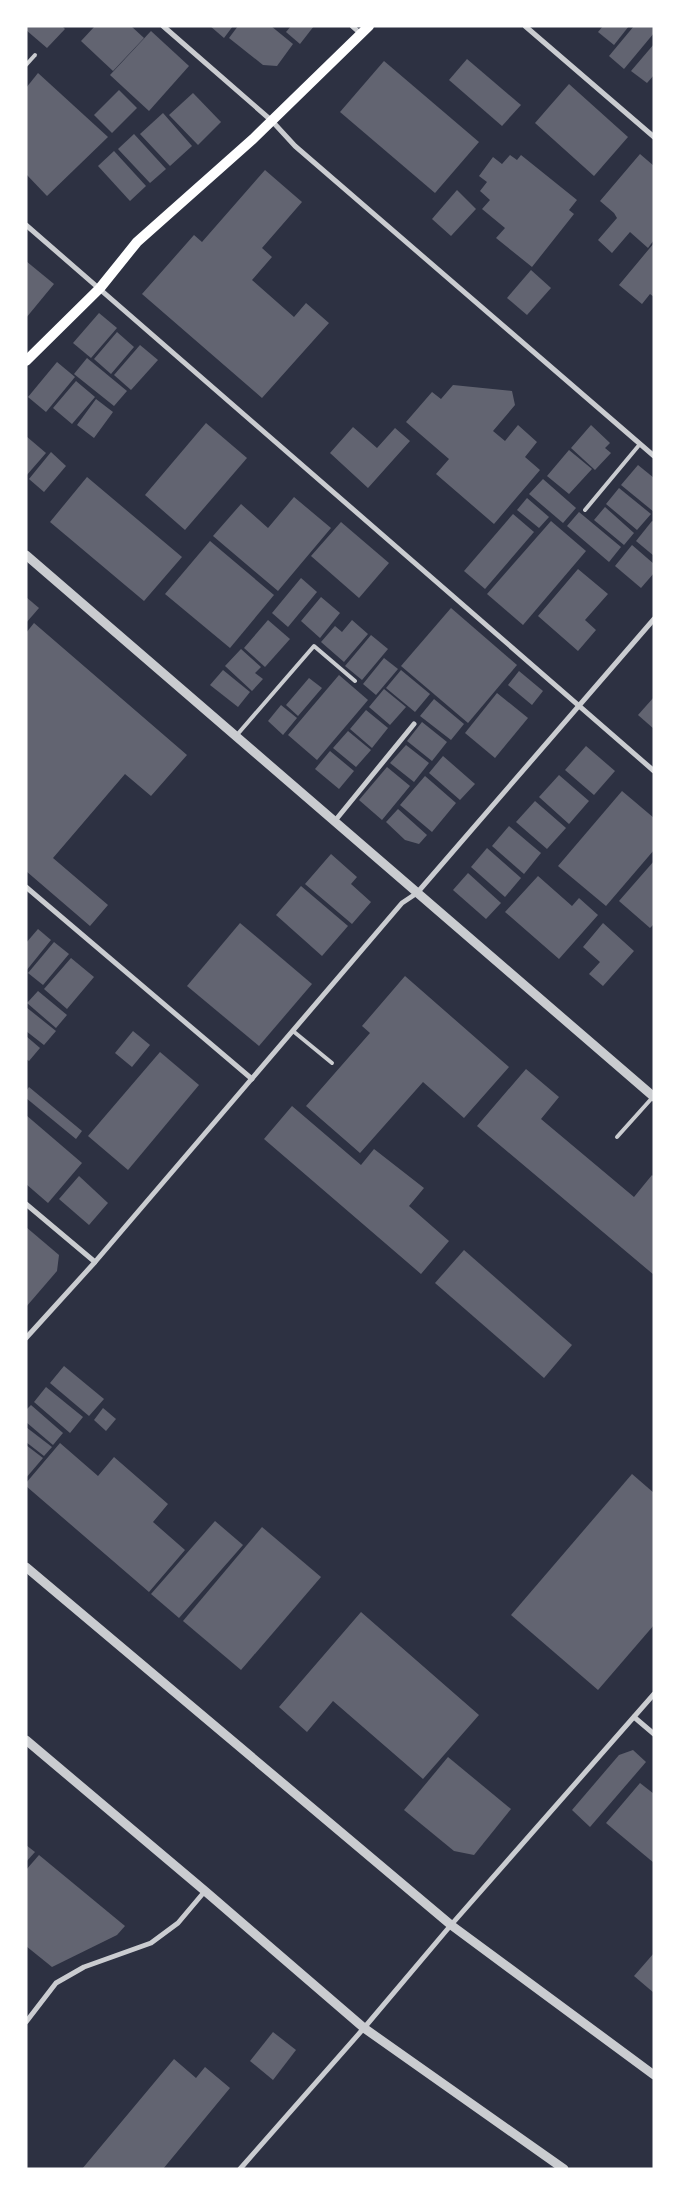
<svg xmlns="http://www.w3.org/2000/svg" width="680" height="2195" font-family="'PT Sans',sans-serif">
	<rect width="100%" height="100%" fill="#2d3142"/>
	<g fill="#626471">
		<path d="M26,26H62L65,29L47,48L26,30Z"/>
		<path d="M95,26H131L144,38L113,71L81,41Z"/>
		<path d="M210,26H233L224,38Z"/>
		<path d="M238,26H271L293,44L277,66L263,65L229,38Z"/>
		<path d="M291,26H314L300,44L286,32Z"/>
		<path d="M603,26H629L614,45L598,32Z"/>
		<path d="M634,26H654V33L624,69L609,56Z"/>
		<path d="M151,31L189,66L149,111L110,75Z"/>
		<path d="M654,44V75L647,83L631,71Z"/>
		<path d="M467,59L521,105L502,126L449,80Z"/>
		<path d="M384,61L479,142L435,193L340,112Z"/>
		<path d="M38,73L108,137L47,196L26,174V88Z"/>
		<path d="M569,84L628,137L594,176L535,123Z"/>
		<path d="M119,90L137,108L112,133L94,115Z"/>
		<path d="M193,93L221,122L198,145L169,115Z"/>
		<path d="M163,113L192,146L170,166L140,134Z"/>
		<path d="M134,134L166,169L150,183L118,149Z"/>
		<path d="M114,151L146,186L130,201L98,166Z"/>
		<path d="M640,154L654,166V240L648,248L630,232L612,253L598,240L617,218L614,213L600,201Z"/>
		<path d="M510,155L517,160L521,155L577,200L569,210L574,214L532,267L496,238L505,228L482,209L490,200L480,191L487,182L479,176L493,157L502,164Z"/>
		<path d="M265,170L302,202L262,248L272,257L252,280L294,317L306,303L329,323L262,398L142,294L194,235L202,242Z"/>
		<path d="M457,190L476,209L451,236L432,219Z"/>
		<path d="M654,243V297L650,294L642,304L619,285Z"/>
		<path d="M26,261L54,284L26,318Z"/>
		<path d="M531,270L551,288L527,315L507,298Z"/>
		<path d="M99,313L117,328L91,358L73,343Z"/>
		<path d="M117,332L134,347L111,374L94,359Z"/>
		<path d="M140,345L158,360L131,390L114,375Z"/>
		<path d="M87,358L127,391L114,406L74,374Z"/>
		<path d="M57,362L75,377L46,412L28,397Z"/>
		<path d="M76,381L95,397L72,424L53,408Z"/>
		<path d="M453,385L512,391L515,405L493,431L505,441L518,425L537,442L525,457L540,470L494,524L436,474L449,459L406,422L432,392L441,399Z"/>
		<path d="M96,399L113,412L94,438L77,425Z"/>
		<path d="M206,423L247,458L185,530L145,495Z"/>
		<path d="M591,425L610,443L605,448L611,453L595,470L571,448Z"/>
		<path d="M353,427L377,448L395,428L410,441L368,488L330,453Z"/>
		<path d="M26,436L46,453L26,476Z"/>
		<path d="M569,450L592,469L569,494L547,476Z"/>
		<path d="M51,452L66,466L44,492L29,479Z"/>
		<path d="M638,465L654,478V512L621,485Z"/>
		<path d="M87,477L182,557L144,601L50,522Z"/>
		<path d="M543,479L576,508L563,523L529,494Z"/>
		<path d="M619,488L651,514L637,530L606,504Z"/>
		<path d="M294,497L331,528L278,591L213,536L241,504L268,528Z"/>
		<path d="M527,498L549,517L539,528L517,510Z"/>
		<path d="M605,507L634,533L624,545L594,520Z"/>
		<path d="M579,512L621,547L609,562L567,526Z"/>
		<path d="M513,514L534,532L485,589L464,571Z"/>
		<path d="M551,521L586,551L523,625L487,594Z"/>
		<path d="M652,521L654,522V556L636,541Z"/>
		<path d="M341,522L389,563L359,598L311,556Z"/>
		<path d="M210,541L274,595L230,648L165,594Z"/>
		<path d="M632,545L654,564V573L641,588L615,566Z"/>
		<path d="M578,569L608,594L585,620L596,630L578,651L538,616Z"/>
		<path d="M301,578L317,592L288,627L272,613Z"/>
		<path d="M26,597L39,608L26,623Z"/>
		<path d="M321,597L340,613L320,638L301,621Z"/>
		<path d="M451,608L517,665L468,723L401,666Z"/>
		<path d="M268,620L290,639L265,667L244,648Z"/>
		<path d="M352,620L368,634L344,662L321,642L335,626L342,632Z"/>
		<path d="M34,623L187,755L151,796L125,774L53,858L108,905L90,926L26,871V633Z"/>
		<path d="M371,635L388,649L362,680L345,666Z"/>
		<path d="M241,649L261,667L255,673L263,679L252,691L225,666Z"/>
		<path d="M384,658L398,669L376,695L363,684Z"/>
		<path d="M223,670L250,692L238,707L210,685Z"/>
		<path d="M401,670L430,694L415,712L386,688Z"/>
		<path d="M519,671L543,691L532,705L508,685Z"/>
		<path d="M339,675L368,700L317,760L288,735Z"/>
		<path d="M309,678L322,688L298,716L286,705Z"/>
		<path d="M384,689L406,707L390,725L369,707Z"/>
		<path d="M497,693L528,718L495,758L465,733Z"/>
		<path d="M654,697V729L638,715Z"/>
		<path d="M434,699L464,724L451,740L420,716Z"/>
		<path d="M281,705L297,718L283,735L268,721Z"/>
		<path d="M366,710L388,728L372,748L350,729Z"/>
		<path d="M422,722L447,742L432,761L407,741Z"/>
		<path d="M348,731L371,750L356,767L333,748Z"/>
		<path d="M406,745L429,763L414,782L390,763Z"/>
		<path d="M586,746L615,771L594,795L565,770Z"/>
		<path d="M330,751L354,771L339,789L315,769Z"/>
		<path d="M443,756L475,784L460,800L429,773Z"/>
		<path d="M387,767L410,786L382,820L359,800Z"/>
		<path d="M559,775L589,801L569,824L539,797Z"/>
		<path d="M425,776L456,803L432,832L400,805Z"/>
		<path d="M622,791L654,818V850L606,906L558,866Z"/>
		<path d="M535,801L566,828L547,849L516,822Z"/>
		<path d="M398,809L427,835L419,844L405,840L386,822Z"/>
		<path d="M509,826L541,853L524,874L492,846Z"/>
		<path d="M487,848L521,878L505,897L471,867Z"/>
		<path d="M331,854L357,877L351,884L371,902L352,924L305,884Z"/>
		<path d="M654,861V924L650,928L619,901Z"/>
		<path d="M468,873L501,903L486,919L453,890Z"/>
		<path d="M538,876L572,906L579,898L598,915L559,959L505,912Z"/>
		<path d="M301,886L348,926L322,956L276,915Z"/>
		<path d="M240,923L312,984L259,1046L187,986Z"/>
		<path d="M603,923L634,951L603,986L589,974L600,962L583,947Z"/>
		<path d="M38,929L51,940L26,971V943Z"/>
		<path d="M54,942L69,954L43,985L28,973Z"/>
		<path d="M71,958L94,977L67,1009L44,989Z"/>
		<path d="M405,976L509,1067L464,1118L423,1082L360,1153L306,1106L370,1033L362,1026Z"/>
		<path d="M38,991L67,1015L56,1028L27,1003Z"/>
		<path d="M26,1007L56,1031L44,1045L26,1031Z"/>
		<path d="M133,1031L150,1045L132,1067L115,1053Z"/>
		<path d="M26,1036L40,1048L29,1061L26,1059Z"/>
		<path d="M160,1052L199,1085L128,1170L88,1136Z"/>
		<path d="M526,1069L559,1097L541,1119L634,1197L652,1175L654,1177V1275L477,1126Z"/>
		<path d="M29,1087L82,1131L76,1139L26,1098V1091Z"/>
		<path d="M292,1106L361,1165L374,1149L424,1188L409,1206L449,1241L421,1274L264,1139Z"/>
		<path d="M26,1115L82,1163L48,1203L26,1184Z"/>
		<path d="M79,1176L108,1203L89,1225L59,1199Z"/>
		<path d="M26,1227L59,1255L57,1271L26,1307Z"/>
		<path d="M464,1250L572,1345L544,1378L435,1283Z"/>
		<path d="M64,1366L104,1399L89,1416L50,1383Z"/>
		<path d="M46,1387L83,1417L70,1433L34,1402Z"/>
		<path d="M31,1405L63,1433L53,1445L26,1422V1410Z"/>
		<path d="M103,1408L116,1419L106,1431L94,1420Z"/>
		<path d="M26,1427L52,1447L44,1456L26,1442Z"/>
		<path d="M60,1443L98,1476L114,1457L168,1504L153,1522L185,1550L149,1592L26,1486V1483Z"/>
		<path d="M26,1445L43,1458L26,1478Z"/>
		<path d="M632,1474L654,1493V1625L598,1690L511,1615Z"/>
		<path d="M215,1521L243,1545L179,1618L151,1594Z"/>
		<path d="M262,1527L321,1577L241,1670L183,1621Z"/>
		<path d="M361,1612L479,1715L423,1779L333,1701L307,1732L279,1707Z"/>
		<path d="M633,1750L646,1762L590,1827L572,1810L619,1755Z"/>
		<path d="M448,1757L511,1809L474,1855L454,1851L404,1810Z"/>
		<path d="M640,1783L654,1794V1863L606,1823Z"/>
		<path d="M26,1845L35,1852L26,1862Z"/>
		<path d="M39,1855L125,1926L117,1935L52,1967L26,1946V1870Z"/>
		<path d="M654,1953V1993L634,1976Z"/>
		<path d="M273,2032L296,2050L273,2080L250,2061Z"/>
		<path d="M174,2059L196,2078L205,2067L230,2088L163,2169H82Z"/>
	</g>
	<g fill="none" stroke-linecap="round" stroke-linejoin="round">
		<g stroke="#caccd0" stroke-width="4">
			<path d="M26,65L35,55"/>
			<path d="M585,510L640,444"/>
			<path d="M236,736L314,646L355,681"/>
			<path d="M293,1031L332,1063"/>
			<path d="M617,1137L652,1098"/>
		</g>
		<g stroke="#caccd0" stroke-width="5">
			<path d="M163,26L272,121L295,146L654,456"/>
			<path d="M352,26L361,34"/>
			<path d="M525,26L654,137"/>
			<path d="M26,225L654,771"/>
			<path d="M334,822L414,724"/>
			<path d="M26,887L252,1079"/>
			<path d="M26,1204L95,1262"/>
			<path d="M26,1338L95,1262L402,903L417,893L654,619"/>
			<path d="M634,1717L654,1734"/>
			<path d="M26,2022L56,1983L84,1967L151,1943L178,1923L205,1891"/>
			<path d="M240,2169L364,2028L451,1925L654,1694"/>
		</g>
		<g stroke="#caccd0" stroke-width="9">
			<path d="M26,555L654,1097"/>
			<path d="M26,1567L451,1925L654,2075"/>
			<path d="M26,1740L205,1891L364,2028L564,2169"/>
		</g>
		<path stroke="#fff" stroke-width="10" d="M26,361L100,288L137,242L253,139L369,26"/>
	</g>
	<rect width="680" height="2195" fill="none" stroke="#ffffff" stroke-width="55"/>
</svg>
